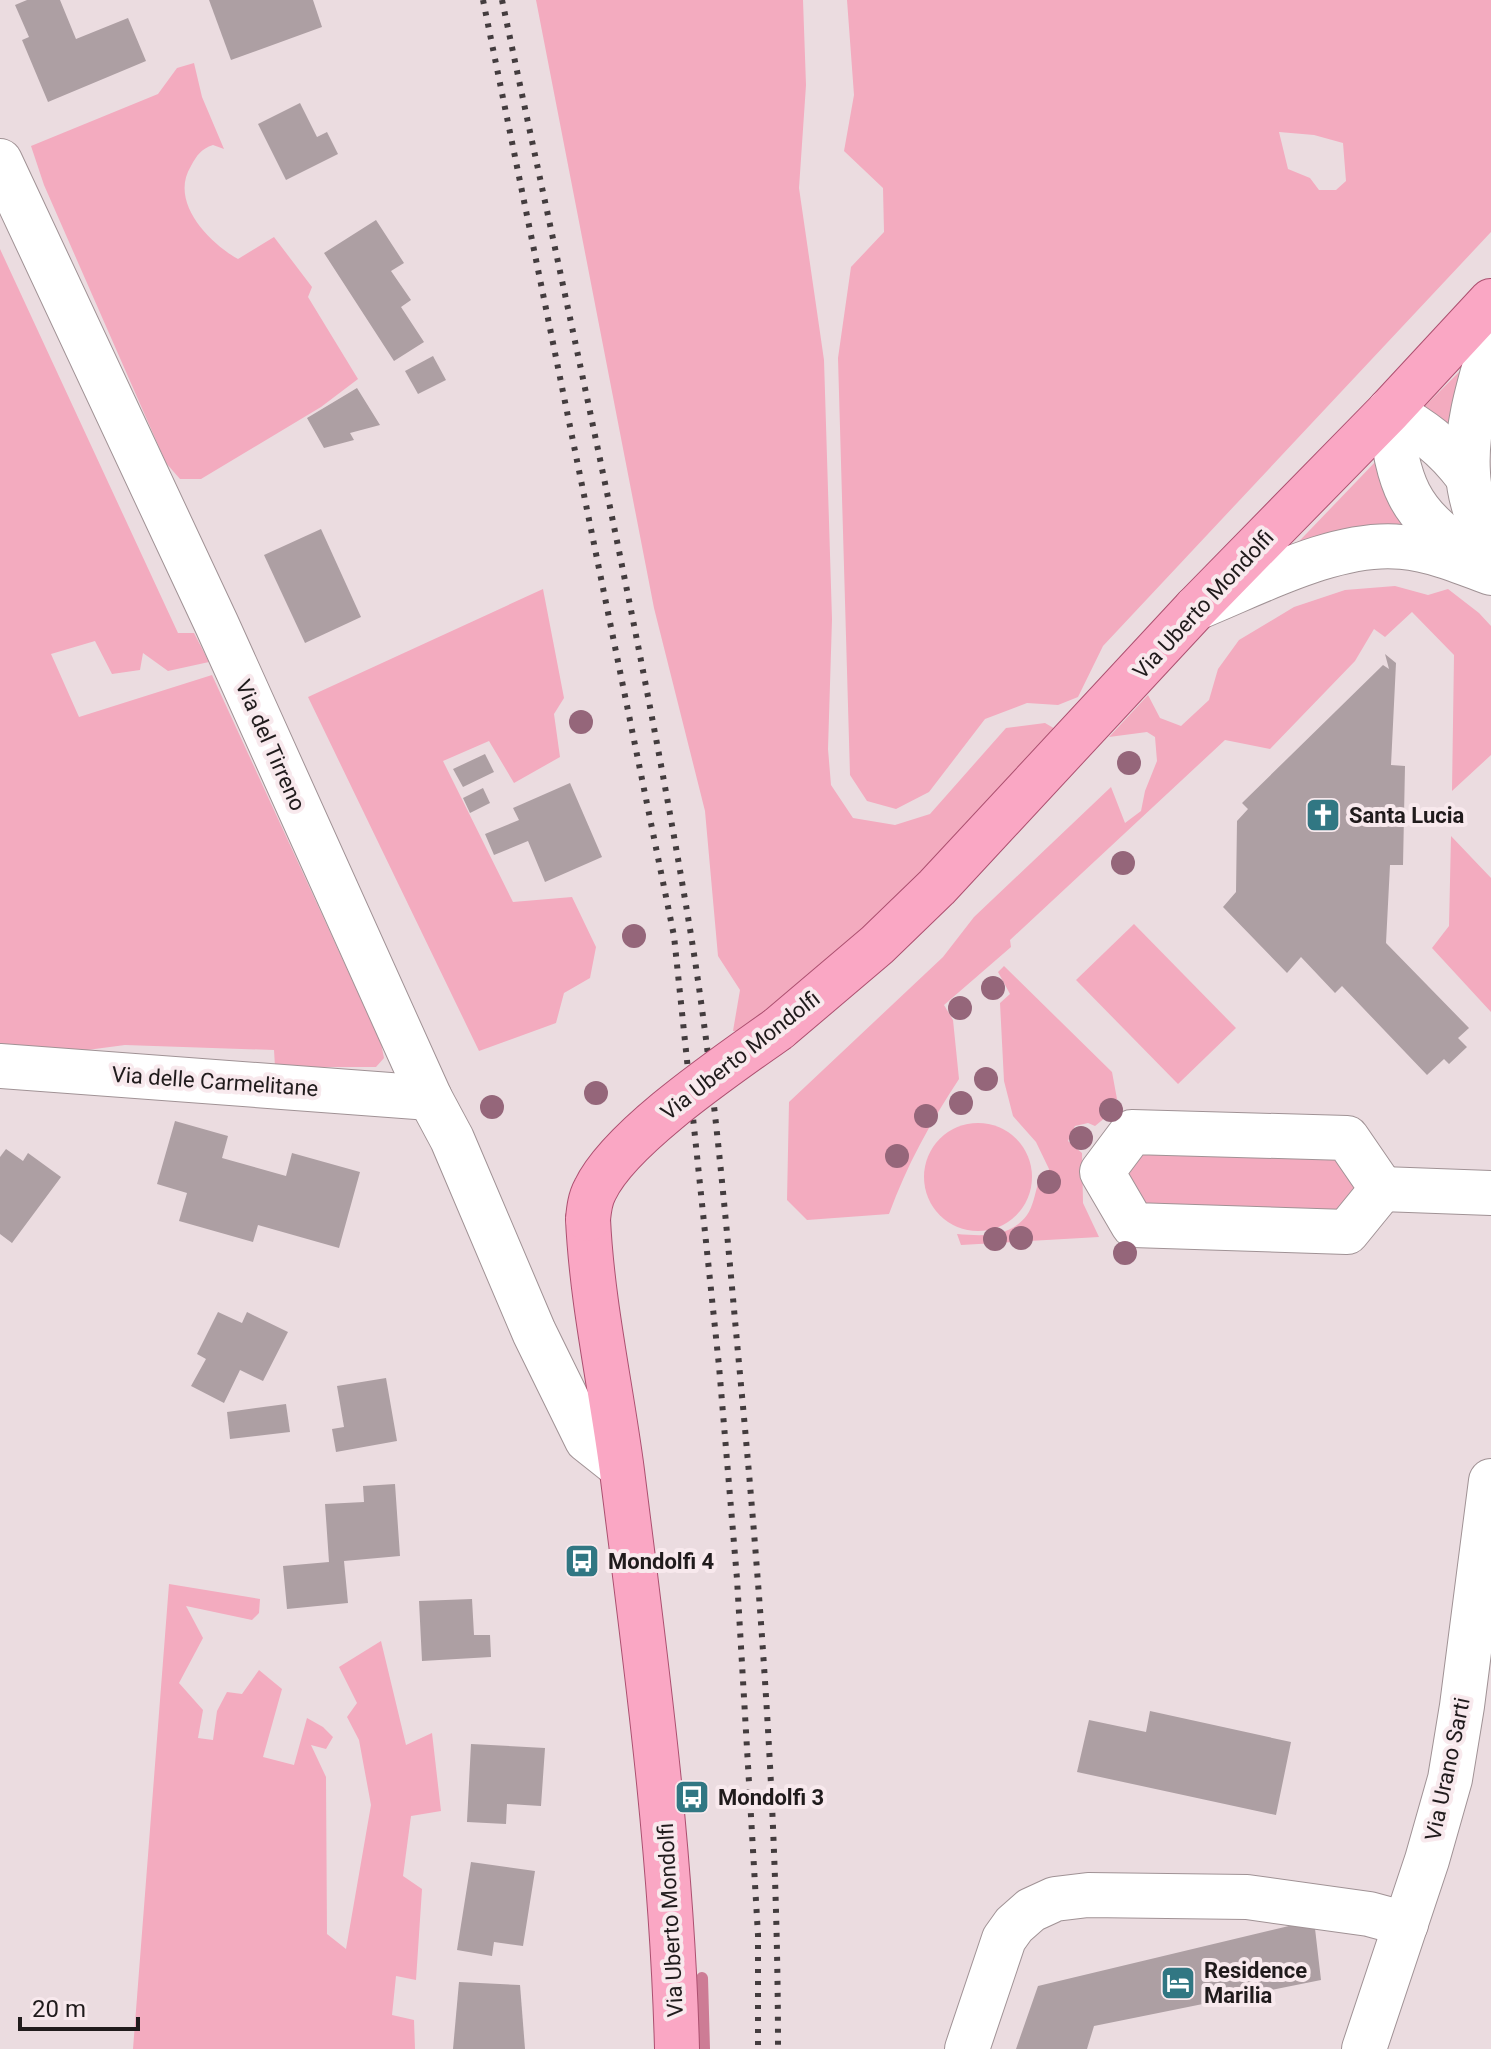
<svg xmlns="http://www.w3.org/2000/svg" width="1491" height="2049" font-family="Roboto,sans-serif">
	<rect width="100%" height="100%" fill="#ebdce0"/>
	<g fill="#f3abbf" fill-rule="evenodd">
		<path d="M536,0H803L806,85L799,188L824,360L832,619L828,749L831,785L853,818L895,825L930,814L1006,728L1045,723L1057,730L862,935L744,1032L733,1031L740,990L718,956L705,811L654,608Z"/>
		<path d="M847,0H1491V232L1103,646L1078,697L1058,705L1027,703L985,719L929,792L896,809L867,801L850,775L838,358L851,267L884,232L883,188L844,151L854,95ZM1279,132L1314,135L1343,143L1346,181L1336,190H1319L1310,178L1288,169Z"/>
		<path d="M194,63L202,97L224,149L213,145C201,149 197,155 191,166C169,201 208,242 238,259L274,237L312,287L308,297L358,379L321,407L201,479H180L166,463L44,185L31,146L158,94L177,68Z"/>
		<path d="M0,249L178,633H194L209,662L168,671L143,653L140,670L112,674L95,641L51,654L79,717L212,675L381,1043L384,1058L376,1067H275L274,1050L125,1045L72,1052L0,1048Z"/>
		<path d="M1470,361L1451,437L1416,415Z"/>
		<path d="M1379,458L1416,536L1283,558Z"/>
		<path d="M1395,586L1428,595L1448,589L1479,613L1491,626V755L1452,791L1454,655L1412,612L1385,637L1374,629L1355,661L1270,749L1225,740L1010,940L1011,947L944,1005L953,1020L959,1079C930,1123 907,1165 889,1214L807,1220L787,1200L789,1102L943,957L974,917L1111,787L1125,823L1141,811L1145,791L1157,761L1155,737L1147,732L1109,737L1148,695L1160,718L1181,726L1209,700L1218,669L1239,640L1294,607L1345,590Z"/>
		<path d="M543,589L564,698L554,714L560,757L514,783L489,741L443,761L513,902L572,897L596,947L590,978L564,993L556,1023L479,1051L308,697Z"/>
		<path d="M1451,836L1491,878V1012L1432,948L1449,926Z"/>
		<path d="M1134,924L1236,1028L1178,1084L1076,980Z"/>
		<path d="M1004,966L1112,1072L1117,1099H1109L1104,1106L1106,1117L1095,1126L1088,1123L1075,1126L1068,1141L1082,1153L1083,1203L1099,1237L961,1245L957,1234C983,1236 1010,1238 1027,1215C1033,1207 1035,1193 1038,1184L1046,1185L1049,1169L1036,1142L1013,1116L1004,1081L1000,1003L1010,994L998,972Z"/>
		<circle cx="978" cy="1177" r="54"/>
		<path d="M1135,1147L1345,1149L1369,1181L1348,1219L1140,1213L1118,1172Z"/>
		<path d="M169,1584L260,1599L259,1613L252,1620L186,1606L203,1638L179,1683L203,1710L198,1738L213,1740L217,1711L227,1692L242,1694L259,1670L282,1689L263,1757L294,1765L307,1718L323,1727L333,1737L326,1749L311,1745L326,1777L327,1934L346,1949L371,1805L359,1740L347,1717L357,1703L339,1667L381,1641L406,1745L432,1733L441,1811L411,1816L403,1876L422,1889L416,1980L396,1976L392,2015L414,2020L415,2049H133Z"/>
	</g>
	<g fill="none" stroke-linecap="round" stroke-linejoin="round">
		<path stroke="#cd7c95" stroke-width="12" d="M702,1978L704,2049"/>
	</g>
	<g fill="#ad9fa3">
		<path d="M27,0H60L76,39L128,18L146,61L48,102L22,40L29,37L15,5Z"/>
		<path d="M209,0H313L322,27L231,60Z"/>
		<path d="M300,103L317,137L327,132L338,154L286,180L258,124Z"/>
		<path d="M376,220L404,263L391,271L411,300L401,307L424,342L394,361L324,253Z"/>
		<path d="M433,356L446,380L418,394L405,371Z"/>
		<path d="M357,388L380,425L350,433L354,440L324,448L307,418Z"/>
		<path d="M321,529L361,617L305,643L264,555Z"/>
		<path d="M1385,654L1396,663L1391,765L1405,766L1403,865H1390L1386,943L1469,1028L1458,1038L1467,1047L1449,1064L1444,1059L1427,1075L1342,986L1335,993L1301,957L1287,973L1223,907L1236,892L1237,821L1248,809L1242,803L1383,665L1389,669Z"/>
		<path d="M485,754L494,772L463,787L453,769Z"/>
		<path d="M570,783L602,857L545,882L528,841L494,855L485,834L519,820L513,808Z"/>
		<path d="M483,788L490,803L470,813L463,798Z"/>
		<path d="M175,1121L228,1136L222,1158L286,1176L292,1153L360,1172L339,1248L258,1225L253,1242L179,1221L187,1193L157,1184Z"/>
		<path d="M6,1149L23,1161L28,1153L61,1177L12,1243L0,1234V1157Z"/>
		<path d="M218,1312L242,1323L247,1312L288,1332L263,1381L240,1370L224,1403L191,1386L206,1359L197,1354Z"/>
		<path d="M386,1378L397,1441L336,1452L332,1429L344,1427L337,1386Z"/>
		<path d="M286,1404L290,1432L230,1439L227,1412Z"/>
		<path d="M395,1484L400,1556L344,1561L348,1603L287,1609L283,1566L329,1562L325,1504L364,1502L363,1486Z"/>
		<path d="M472,1599L474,1635H490L491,1657L422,1661L419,1601Z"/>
		<path d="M1150,1711L1291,1742L1276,1815L1077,1772L1089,1720L1146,1732Z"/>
		<path d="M471,1744L545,1748L541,1806L507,1804L506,1824L467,1822Z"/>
		<path d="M471,1862L535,1871L523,1946L494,1942L492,1956L457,1950Z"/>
		<path d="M1314,1920L1321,1980L1094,2026L1087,2049H1016L1038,1986Z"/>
		<path d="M459,1982L520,1985L525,2049H453Z"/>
	</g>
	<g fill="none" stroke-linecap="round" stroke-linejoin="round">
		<g stroke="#a09295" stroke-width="46">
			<g id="minor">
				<path d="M0,161L217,625L430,1098L452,1139L534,1332L587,1440L621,1467"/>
				<path d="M1491,344C1479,385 1465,430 1468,473C1469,501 1483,531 1491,558"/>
				<path d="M1389,411C1400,488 1405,509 1470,556"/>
				<path d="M1389,411C1421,429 1445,446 1467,476"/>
				<path d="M1196,608C1256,584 1337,540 1402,547C1433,550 1462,562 1491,573"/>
				<path d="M0,1066L430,1098"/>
				<path d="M1132,1132L1347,1138L1382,1189L1347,1232L1133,1225L1102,1172Z"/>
				<path d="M1382,1189L1491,1193"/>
				<path d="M967,2049L1004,1939L1014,1925L1031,1910L1055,1899L1088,1895L1247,1897L1369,1914L1406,1924"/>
				<path d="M1364,2049L1427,1860L1450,1779L1462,1706L1491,1481"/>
			</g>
		</g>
		<g stroke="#ac5070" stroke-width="46">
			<g id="major">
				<path d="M778,1029L877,945L937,887L1196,608L1389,411L1491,301"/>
				<path d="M588,1219C592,1304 611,1387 622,1471C646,1663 672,1855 677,2049"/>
			</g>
		</g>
		<use href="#minor" stroke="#fff" stroke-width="44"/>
		<use href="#major" stroke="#faa7c4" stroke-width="44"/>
		<g stroke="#433c3e" stroke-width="6" stroke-dasharray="4 8" stroke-linecap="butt">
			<path d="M483,0L674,936L719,1366L737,1579L758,1935V2049"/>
			<path d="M502,0C567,309 638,617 690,929C713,1069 725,1211 738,1353C760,1585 778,1816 778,2049"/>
		</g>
		<g stroke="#ac5070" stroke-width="46" stroke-linecap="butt">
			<path id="major-bridge" d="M588,1219C589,1209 590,1199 595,1190C620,1137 729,1064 778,1029"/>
		</g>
		<use href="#major-bridge" stroke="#faa7c4" stroke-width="44"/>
	</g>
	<g fill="#95667a">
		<circle cx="581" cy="722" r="12"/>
		<circle cx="1129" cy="763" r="12"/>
		<circle cx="1123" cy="863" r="12"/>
		<circle cx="634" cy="936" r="12"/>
		<circle cx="993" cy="988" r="12"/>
		<circle cx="960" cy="1008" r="12"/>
		<circle cx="986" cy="1079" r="12"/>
		<circle cx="596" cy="1093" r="12"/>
		<circle cx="961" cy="1103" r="12"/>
		<circle cx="492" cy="1107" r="12"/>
		<circle cx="1111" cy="1110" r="12"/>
		<circle cx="926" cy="1116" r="12"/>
		<circle cx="1081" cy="1138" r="12"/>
		<circle cx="897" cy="1156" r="12"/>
		<circle cx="1049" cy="1182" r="12"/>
		<circle cx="1021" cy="1238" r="12"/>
		<circle cx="995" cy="1239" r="12"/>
		<circle cx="1125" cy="1253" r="12"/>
	</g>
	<defs>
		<g id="church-square" transform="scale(1.8)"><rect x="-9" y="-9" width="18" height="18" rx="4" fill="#317783" stroke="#f8e9ed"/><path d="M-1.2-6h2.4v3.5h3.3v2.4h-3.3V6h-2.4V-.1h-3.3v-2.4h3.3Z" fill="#fff"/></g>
		<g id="bus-square" transform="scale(1.8)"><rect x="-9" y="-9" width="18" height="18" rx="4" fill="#317783" stroke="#f8e9ed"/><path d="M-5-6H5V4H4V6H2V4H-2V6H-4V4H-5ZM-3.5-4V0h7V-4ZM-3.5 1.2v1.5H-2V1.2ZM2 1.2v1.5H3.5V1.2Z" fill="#fff"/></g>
		<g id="hotel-square" transform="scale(1.8)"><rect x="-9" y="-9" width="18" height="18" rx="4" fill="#317783" stroke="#f8e9ed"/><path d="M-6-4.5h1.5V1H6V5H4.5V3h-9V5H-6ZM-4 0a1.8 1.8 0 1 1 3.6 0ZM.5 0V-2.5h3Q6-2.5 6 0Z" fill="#fff"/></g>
	</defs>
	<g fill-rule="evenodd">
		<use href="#church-square" x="1323" y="815"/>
		<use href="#bus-square" x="582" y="1561"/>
		<use href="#bus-square" x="692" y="1797"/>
		<use href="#hotel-square" x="1178" y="1983"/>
	</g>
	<g text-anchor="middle" stroke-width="8" stroke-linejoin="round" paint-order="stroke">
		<g font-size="22" fill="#201b1c" stroke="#f8e9ed">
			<text transform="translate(1203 604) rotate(-47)" y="8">Via Uberto Mondolfi</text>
			<text transform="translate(271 745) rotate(66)" y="8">Via del Tirreno</text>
			<text transform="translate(740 1055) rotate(-38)" y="8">Via Uberto Mondolfi</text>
			<text transform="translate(215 1081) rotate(4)" y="8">Via delle Carmelitane</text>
			<text transform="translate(1447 1769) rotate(-78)" y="8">Via Urano Sarti</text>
			<text transform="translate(670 1920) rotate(-93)" y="8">Via Uberto Mondolfi</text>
		</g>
		<g font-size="22" font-weight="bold" fill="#201b1c" stroke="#f8e9ed" text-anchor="start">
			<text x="1349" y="823">Santa Lucia</text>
			<text x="608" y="1569">Mondolfi 4</text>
			<text x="718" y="1805">Mondolfi 3</text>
			<text x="1204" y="1978">Residence<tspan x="1204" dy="25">Marilia</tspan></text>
		</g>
	</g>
	<path d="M20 2017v12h118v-12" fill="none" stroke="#201b1c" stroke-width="4"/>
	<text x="32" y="2017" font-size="24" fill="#201b1c" stroke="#f8e9ed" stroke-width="6" paint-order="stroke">20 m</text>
</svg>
